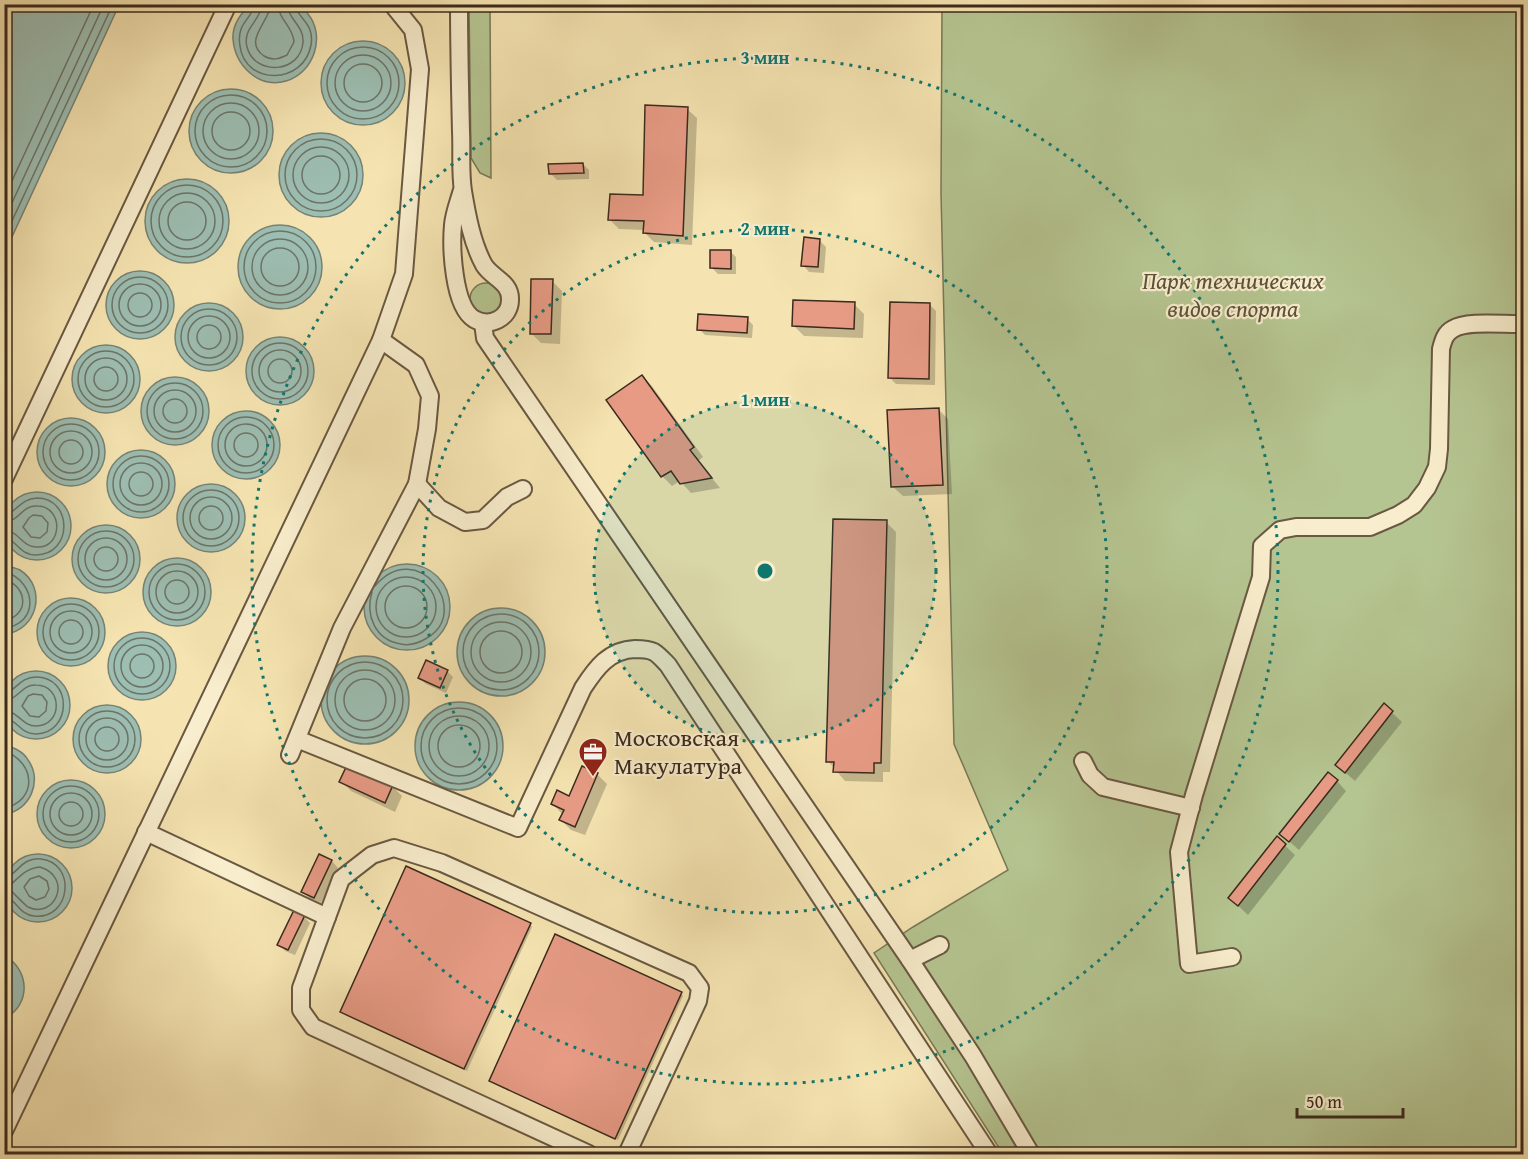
<svg xmlns="http://www.w3.org/2000/svg" width="1528" height="1159" font-family="'Gentium Book Plus',serif">
	<rect width="100%" height="100%" fill="#f5e4b1"/>
	<filter id="stains"><feTurbulence type="fractalNoise" baseFrequency=".00333" numOctaves="4"/><feColorMatrix values="0 0 0 0 .2 0 0 0 0 .09 0 0 0 0 .02 0 0 0 .5 -.17"/></filter>
	<radialGradient id="worn" r=".72"><stop offset=".6" stop-color="#630" stop-opacity="0"/><stop offset="1" stop-color="#630" stop-opacity=".3"/></radialGradient>
	<g fill="#b5c591" stroke="#787857" stroke-width="1.5">
		<path d="M469,5H490L491,178L480,173L471,158Z"/>
		<path d="M942,5H1523L1524,306L1518,361L1524,362L1523,1154H1003L874,953L913,927L1008,870L954,744L941,193Z"/>
		<circle cx="486" cy="299" r="16"/>
	</g>
	<g fill="#9dbeb2" stroke="#768376" stroke-width="1.5">
		<path d="M5,4L119,5L5,252L4,5Z"/>
		<path d="M252,5H298C301,7 306,10 308,14C326,36 314,73 286,81C258,89 235,65 233,39C232,26 241,11 252,5Z"/>
		<circle cx="363" cy="83" r="42"/>
		<circle cx="231" cy="131" r="42"/>
		<circle cx="321" cy="175" r="42"/>
		<circle cx="187" cy="221" r="42"/>
		<circle cx="280" cy="267" r="42"/>
		<circle cx="140" cy="305" r="34"/>
		<circle cx="209" cy="337" r="34"/>
		<circle cx="280" cy="371" r="34"/>
		<circle cx="106" cy="379" r="34"/>
		<circle cx="175" cy="411" r="34"/>
		<circle cx="246" cy="445" r="34"/>
		<circle cx="71" cy="452" r="34"/>
		<circle cx="141" cy="484" r="34"/>
		<circle cx="211" cy="518" r="34"/>
		<circle cx="37" cy="526" r="34"/>
		<circle cx="106" cy="559" r="34"/>
		<circle cx="177" cy="592" r="34"/>
		<circle cx="407" cy="607" r="43"/>
		<path d="M6,565C10,567 16,568 20,570C48,588 37,631 5,634Z"/>
		<circle cx="71" cy="632" r="34"/>
		<circle cx="501" cy="652" r="44"/>
		<circle cx="142" cy="666" r="34"/>
		<circle cx="365" cy="700" r="44"/>
		<circle cx="36" cy="705" r="34"/>
		<circle cx="459" cy="746" r="44"/>
		<circle cx="107" cy="739" r="34"/>
		<path d="M5,745C14,748 23,751 28,760C43,780 30,811 5,814Z"/>
		<circle cx="71" cy="814" r="34"/>
		<circle cx="38" cy="888" r="34"/>
		<path d="M5,956C30,970 31,1005 5,1018Z"/>
	</g>
	<g fill="#0003">
		<path d="M687,109L697,118L692,245L654,242L645,233V230L619,229L609,219L644,197Z"/>
		<path d="M583,164L589,170V179L557,180L550,173Z"/>
		<path d="M820,241L826,247L824,273L809,272L803,265Z"/>
		<path d="M730,251L736,257V274H718L712,268Z"/>
		<path d="M552,281L562,291L560,344L541,343L531,333Z"/>
		<path d="M854,304L864,314L863,338L804,336L794,326Z"/>
		<path d="M930,305L936,311L935,385L896,384L890,378Z"/>
		<path d="M747,319L753,325L752,338L705,335L699,329Z"/>
		<path d="M642,376L652,386L703,457L698,461L720,488L691,493L680,481L672,486L662,476Z"/>
		<path d="M938,409L948,419L952,494L903,496L893,487Z"/>
		<path d="M886,522L896,532L890,772H883V782L845,781L828,761Z"/>
		<path d="M447,671L453,677L446,693L426,684L419,678Z"/>
		<path d="M1384,705L1402,722L1355,781L1337,765Z"/>
		<path d="M597,774L607,784L585,835L571,830L561,820L562,814L553,804L570,798Z"/>
		<path d="M341,781L392,786L402,796L395,812L351,791Z"/>
		<path d="M1337,781L1346,791L1299,850L1281,834Z"/>
		<path d="M1277,838L1295,855L1248,915L1230,898Z"/>
		<path d="M320,856L332,861L338,868L321,903L309,898L303,892Z"/>
		<path d="M295,912L304,917L310,923L295,955L285,951L279,944Z"/>
		<path d="M530,924L532,927L467,1071L342,1012Z"/>
		<path d="M681,993L683,996L618,1140L491,1081Z"/>
	</g>
	<g fill="none" stroke-linecap="round" stroke-linejoin="round">
		<g stroke="#6c7468" stroke-width="1.5">
			<path d="M254,4C253,20 236,21 240,46C245,86 304,85 311,45C315,22 296,18 295,4"/>
			<path d="M262,4C261,21 242,28 247,47C255,77 301,73 303,42C304,25 288,20 287,4"/>
			<path d="M271,4C270,21 242,41 264,56C272,61 279,59 287,55L294,42C293,26 279,21 278,4"/>
			<circle cx="363" cy="83" r="36"/>
			<circle cx="363" cy="83" r="28"/>
			<circle cx="363" cy="83" r="19"/>
			<circle cx="231" cy="131" r="36"/>
			<circle cx="231" cy="131" r="28"/>
			<circle cx="231" cy="131" r="19"/>
			<circle cx="321" cy="175" r="36"/>
			<circle cx="321" cy="175" r="28"/>
			<circle cx="321" cy="175" r="19"/>
			<circle cx="187" cy="221" r="36"/>
			<circle cx="187" cy="221" r="28"/>
			<path d="M4,198L94,4"/>
			<circle cx="187" cy="221" r="19"/>
			<path d="M4,220L104,4"/>
			<circle cx="280" cy="267" r="36"/>
			<path d="M4,238L113,4"/>
			<circle cx="280" cy="267" r="28"/>
			<circle cx="280" cy="267" r="19"/>
			<circle cx="140" cy="305" r="28"/>
			<circle cx="140" cy="305" r="21"/>
			<circle cx="140" cy="305" r="12"/>
			<circle cx="209" cy="337" r="28"/>
			<circle cx="209" cy="337" r="21"/>
			<circle cx="209" cy="337" r="12"/>
			<circle cx="280" cy="371" r="28"/>
			<circle cx="280" cy="371" r="21"/>
			<circle cx="106" cy="379" r="28"/>
			<circle cx="106" cy="379" r="21"/>
			<circle cx="280" cy="371" r="12"/>
			<circle cx="106" cy="379" r="12"/>
			<circle cx="175" cy="411" r="28"/>
			<circle cx="175" cy="411" r="21"/>
			<circle cx="175" cy="411" r="12"/>
			<circle cx="246" cy="445" r="28"/>
			<circle cx="71" cy="452" r="28"/>
			<circle cx="246" cy="445" r="21"/>
			<circle cx="71" cy="452" r="21"/>
			<circle cx="246" cy="445" r="12"/>
			<circle cx="71" cy="452" r="12"/>
			<circle cx="141" cy="484" r="28"/>
			<circle cx="141" cy="484" r="21"/>
			<circle cx="141" cy="484" r="12"/>
			<circle cx="211" cy="518" r="28"/>
			<circle cx="211" cy="518" r="21"/>
			<circle cx="211" cy="518" r="12"/>
			<path d="M4,515C17,513 19,499 37,498C73,498 73,555 36,555C19,555 16,539 4,537"/>
			<path d="M33,515L42,516L48,523L47,532L40,538L31,537L23,527L29,518Z"/>
			<path d="M4,522C19,522 22,505 37,506C64,506 63,549 36,547C21,546 19,531 4,530"/>
			<circle cx="106" cy="559" r="28"/>
			<circle cx="106" cy="559" r="21"/>
			<circle cx="106" cy="559" r="12"/>
			<circle cx="177" cy="592" r="28"/>
			<path d="M4,571C39,583 38,625 4,628"/>
			<circle cx="177" cy="592" r="21"/>
			<circle cx="406" cy="607" r="30"/>
			<path d="M4,579C28,587 30,615 4,621"/>
			<circle cx="177" cy="592" r="12"/>
			<circle cx="406" cy="607" r="21"/>
			<path d="M372,592C365,615 375,640 401,644C410,646 419,643 427,638C473,611 417,536 375,586"/>
			<circle cx="71" cy="632" r="28"/>
			<circle cx="71" cy="632" r="21"/>
			<circle cx="501" cy="652" r="38"/>
			<circle cx="71" cy="632" r="12"/>
			<circle cx="501" cy="652" r="30"/>
			<circle cx="501" cy="652" r="21"/>
			<circle cx="142" cy="666" r="28"/>
			<circle cx="142" cy="666" r="21"/>
			<circle cx="142" cy="666" r="12"/>
			<circle cx="365" cy="700" r="38"/>
			<circle cx="365" cy="700" r="30"/>
			<circle cx="365" cy="700" r="21"/>
			<path d="M4,693C16,692 19,677 36,677C73,677 72,733 36,734C20,734 17,719 4,718"/>
			<path d="M33,694L42,695L47,702L46,711L39,717L30,716L22,706L28,696Z"/>
			<path d="M4,701C18,700 22,684 36,685C63,685 63,726 36,726C22,726 18,711 4,710"/>
			<circle cx="459" cy="746" r="38"/>
			<circle cx="107" cy="739" r="28"/>
			<circle cx="459" cy="746" r="30"/>
			<circle cx="107" cy="739" r="21"/>
			<circle cx="459" cy="746" r="21"/>
			<circle cx="107" cy="739" r="12"/>
			<path d="M4,751C36,762 38,801 4,808"/>
			<circle cx="71" cy="814" r="28"/>
			<circle cx="71" cy="814" r="21"/>
			<circle cx="71" cy="814" r="12"/>
			<path d="M40,867C74,878 54,920 28,907C25,905 10,890 8,887C18,879 25,868 40,867Z"/>
			<path d="M39,876L47,881L49,889L45,897L36,900L29,896L24,887L30,879Z"/>
			<path d="M4,877C18,876 20,857 41,859C77,863 71,920 34,916C19,915 16,898 4,897"/>
		</g>
	</g>
	<g fill="#e79b85" stroke="#3c2a1d" stroke-width="1.5">
		<path d="M645,105L688,107L683,236L643,233L644,221L608,220L610,194L643,195Z"/>
		<path d="M583,163L584,173L549,174L548,164Z"/>
		<path d="M804,237L820,239L818,267L801,266Z"/>
		<path d="M710,250H731V269L710,268Z"/>
		<path d="M531,279H553L551,334H530Z"/>
		<path d="M793,300L855,302L854,329L792,326Z"/>
		<path d="M890,302L930,303L929,379L888,378Z"/>
		<path d="M698,314L748,317L747,333L697,330Z"/>
		<path d="M642,375L694,447L690,450L712,478L680,484L671,471L661,477L606,400Z"/>
		<path d="M939,408L943,485L891,487L887,410Z"/>
		<path d="M833,519L887,520L881,763H874V773L833,772L834,762H826Z"/>
		<path d="M426,660L448,670L440,688L418,678Z"/>
		<path d="M1384,703L1393,711L1345,773L1335,765Z"/>
		<path d="M348,763L393,785L385,803L339,782Z"/>
		<path d="M582,766L598,773L575,827L559,820L564,810L551,804L557,790L569,796Z"/>
		<path d="M1328,772L1338,780L1289,842L1279,834Z"/>
		<path d="M1277,836L1286,844L1238,906L1228,898Z"/>
		<path d="M319,854L332,860L314,898L301,892Z"/>
		<path d="M406,866L531,923L464,1069L340,1012Z"/>
		<path d="M294,910L305,915L288,950L277,945Z"/>
		<path d="M555,934L682,992L615,1139L489,1081Z"/>
	</g>
	<g fill="none" stroke-linecap="round" stroke-linejoin="round">
		<g stroke="#6a5842" stroke-width="20">
			<g id="minor">
				<path d="M459,4C459,47 460,89 461,132C462,151 460,172 463,191C467,215 472,243 484,265C492,278 511,282 510,300C510,318 490,328 474,319C453,306 451,247 453,225C454,213 459,201 462,190"/>
				<path d="M483,323L485,338L910,960L973,1056L1031,1154"/>
				<path d="M4,479L228,4"/>
				<path d="M417,484L439,508L465,522L483,520L507,497L523,489"/>
				<path d="M297,739L518,828L583,688C596,668 609,650 635,649C640,649 648,649 654,652C659,655 664,661 668,665L989,1154"/>
				<path d="M290,755L342,628L417,484L427,429L430,396L416,365L381,340"/>
				<path d="M1083,761L1090,775L1103,787L1191,808"/>
				<path d="M146,832L327,917"/>
				<path d="M1232,957L1189,964L1179,852L1194,795L1261,577L1262,546L1280,530L1296,527H1370L1398,515L1414,505L1427,488L1437,467L1439,449L1441,349C1443,341 1445,333 1453,329C1467,320 1506,325 1524,324"/>
				<path d="M910,960L940,945"/>
				<path d="M4,1131L381,340L404,274L420,69L413,30L392,4"/>
				<path d="M589,1154L313,1027L301,1010V988L341,879L372,855L394,848L442,863L689,973L700,988L698,1001L627,1154"/>
			</g>
		</g>
		<use href="#minor" stroke="#f8edcc" stroke-width="16"/>
	</g>
	<circle cx="765" cy="571" r="171" fill="#0f766e" fill-opacity=".12"/>
	<g fill="none" stroke="#0f766e" stroke-width="3" stroke-dasharray="3 6">
		<circle cx="765" cy="571" r="171"/>
		<circle cx="765" cy="571" r="342"/>
		<circle cx="765" cy="571" r="513"/>
	</g>
	<defs>
		<g id="office-pin" transform="scale(1.5)"><path d="M0 17L-7.5 6A9.5 9.5 0 1 1 7.5 6Z" fill="#8f2418" stroke="#f8edcc"/><path d="M-6-3h4V-5.5h4V-3h4V5H-6ZM-1-4.5V-3h2v-1.5ZM-6 0V1H6V0Z" fill="#fff"/></g>
	</defs>
	<g fill-rule="evenodd">
		<use href="#office-pin" x="593" y="752"/>
	</g>
	<g text-anchor="middle" stroke-width="4.5" stroke-linejoin="round" paint-order="stroke">
		<g font-size="24" font-style="italic" fill="#5a513a" stroke="#f8edcc">
			<text x="1233" y="289">Парк технических<tspan x="1233" dy="28">видов спорта</tspan></text>
		</g>
		<g font-size="24" fill="#3c2a1d" stroke="#f8edcc" text-anchor="start">
			<text x="614" y="746">Московская<tspan x="614" dy="28">Макулатура</tspan></text>
		</g>
	</g>
	<circle cx="765" cy="571" r="9" fill="#0f766e" stroke="#f8edcc" stroke-width="3"/>
	<g font-size="18" text-anchor="middle" font-weight="bold" fill="#0f766e" stroke="#f8edcc" stroke-width="4.5" stroke-linejoin="round" paint-order="stroke">
		<text x="765" y="64">3 мин</text>
		<text x="765" y="235">2 мин</text>
		<text x="765" y="406">1 мин</text>
	</g>
	<rect width="1528" height="1159" fill="none" stroke="#f5e4b1" stroke-width="24"/>
	<rect x="6" y="6" width="1516" height="1147" fill="none" stroke="#3c2a1d" stroke-width="3"/>
	<rect x="12" y="12" width="1504" height="1135" fill="none" stroke="#3c2a1d" stroke-width="1.5"/>
	<path d="M1297 1108v9h106v-9" fill="none" stroke="#3c2a1d" stroke-width="3"/>
	<text x="1306" y="1108" font-size="18" fill="#3c2a1d" stroke="#f8edcc" stroke-width="4.5" paint-order="stroke">50 m</text>
	<rect width="100%" height="100%" filter="url(#stains)"/>
	<rect width="100%" height="100%" fill="url(#worn)"/>
</svg>
